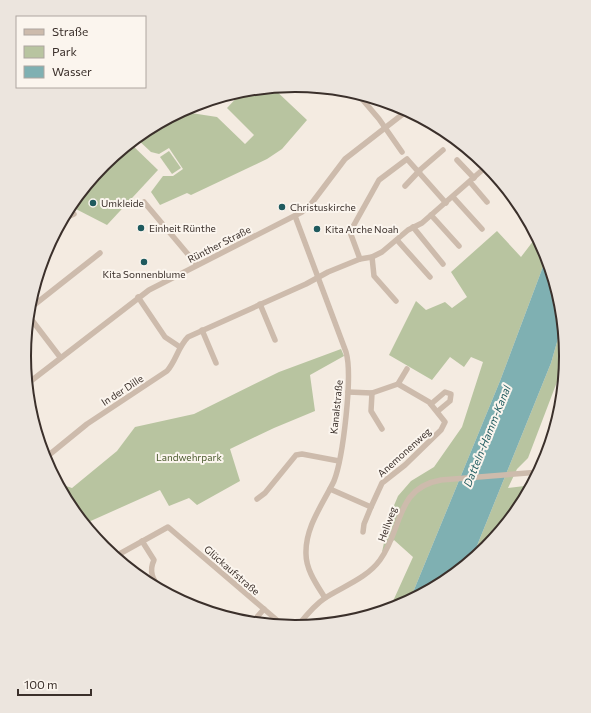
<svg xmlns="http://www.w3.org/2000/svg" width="591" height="713" font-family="Commissioner,sans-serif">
	<rect width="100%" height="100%" fill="#f4ebe1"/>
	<g fill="#b8c4a0">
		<path d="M272,87L307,120L282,149L267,159L191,195L187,193L160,205L151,192L163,176H173L183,169L169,148L159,154L151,152L136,138L145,131L185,109L191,113L217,117L245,144L254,135L227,108L244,90Z"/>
		<path d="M130,143L158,170L107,225L70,206L104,164Z"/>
		<path d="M169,151L181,168L172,174L160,157Z"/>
		<path d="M497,231L521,257L537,236L547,256L500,381L409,602L389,610L413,557L394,540L382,552L390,515L398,496L411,481L434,467L462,427L483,362L471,357L464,367L450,357L432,380L389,355L416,301L426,310L445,302L452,308L467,297L451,272Z"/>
		<path d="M563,321L566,352L560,374L528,458L517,469L508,488L533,485C517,515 496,542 470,563L551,363Z"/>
		<path d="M341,349L344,356L310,375L315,411L274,428L230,449L240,481L197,505L189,498L169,506L160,490L84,524L70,507L57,483L72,488L117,451L135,427L194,414L279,372Z"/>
	</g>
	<path fill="#7fb0b2" d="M547,256L562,304L563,321L551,363L470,563L446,582L409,602L500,381Z"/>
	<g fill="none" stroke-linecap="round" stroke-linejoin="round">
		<g stroke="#cdbbac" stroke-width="5.5">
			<path d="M356,92L379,119L402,152"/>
			<path d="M457,160L474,178"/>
			<path d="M470,182L487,202"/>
			<path d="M405,186L421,169L443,150"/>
			<path d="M453,197L482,229"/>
			<path d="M144,202L197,265"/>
			<path d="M431,215L459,246"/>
			<path d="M295,216L346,352C353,375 343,458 334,481C323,504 305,527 306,554C306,570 317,585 325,598"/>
			<path d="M63,219L74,214L68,209"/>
			<path d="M413,227L443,264"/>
			<path d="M397,240L430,277"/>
			<path d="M372,257L374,276L396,301"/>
			<path d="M360,259L350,232L379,180L407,159L446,203"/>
			<path d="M138,297L165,337L180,347"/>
			<path d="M260,304L275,340"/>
			<path d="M29,309L100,253"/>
			<path d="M28,315L60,357"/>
			<path d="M202,330L216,363"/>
			<path d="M27,384L149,290L302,212L311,204L345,159L408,110"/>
			<path d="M398,384L407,369"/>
			<path d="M348,392L372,393L398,384L429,402L445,422L441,430L405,465L382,483L371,507"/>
			<path d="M372,393L371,411L382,429"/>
			<path d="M431,404L445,392L451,394L450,401L438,411"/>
			<path d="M552,441L550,438L554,435"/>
			<path d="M44,459L87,424L167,371C176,361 178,347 188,337L306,284L328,272L360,259L372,257L382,252L408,230L422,223L488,165"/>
			<path d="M330,489L371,507L364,524L363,532"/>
			<path d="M257,499L265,493L296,455L302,454L339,461"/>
			<path d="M142,541L154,560C148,573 154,580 161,591"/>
			<path d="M114,557L168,527L285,627"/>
			<path d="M251,624L264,609"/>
			<path d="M296,628C305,617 313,606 325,598C344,586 367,578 380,560C403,529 395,488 441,480L540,472"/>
		</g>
	</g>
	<g fill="#1f5a5e" stroke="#fbf5ee" stroke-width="1.5">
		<circle cx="93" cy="203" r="4"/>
		<circle cx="282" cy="207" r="4"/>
		<circle cx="141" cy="228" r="4"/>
		<circle cx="317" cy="229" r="4"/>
		<circle cx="144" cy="262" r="4"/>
	</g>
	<g text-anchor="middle" stroke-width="4" stroke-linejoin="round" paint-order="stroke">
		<g font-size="10" fill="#3b302b" stroke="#fbf5ee" text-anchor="start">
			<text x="101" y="207">Umkleide</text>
			<text x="290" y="211">Christuskirche</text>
			<text x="149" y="232">Einheit Rünthe</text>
			<text x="325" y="233">Kita Arche Noah</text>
			<text x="144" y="278" text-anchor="middle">Kita Sonnenblume</text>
		</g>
		<g font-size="10" fill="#3b302b" stroke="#fbf5ee">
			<text transform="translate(219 244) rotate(-27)" y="4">Rünther Straße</text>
			<text transform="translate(122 390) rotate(-33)" y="4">In der Dille</text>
			<text transform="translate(336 407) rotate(-84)" y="4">Kanalstraße</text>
			<text transform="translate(404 452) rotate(-42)" y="4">Anemonenweg</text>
			<text transform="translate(387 524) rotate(-70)" y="4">Hellweg</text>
			<text transform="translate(232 570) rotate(41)" y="4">Glückaufstraße</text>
		</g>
		<g font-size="10" fill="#4a5a2e" stroke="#fbf5ee">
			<text x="189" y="461">Landwehrpark</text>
		</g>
		<g font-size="11" font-style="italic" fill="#1f5a5e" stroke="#fbf5ee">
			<text transform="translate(487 436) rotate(-68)" y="4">Datteln-Hamm-Kanal</text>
		</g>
	</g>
	<path d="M0 0H591V713H0ZM31 356a264 264 0 1 1 528 0a264 264 0 1 1-528 0Z" fill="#ece5de" fill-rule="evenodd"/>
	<path fill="none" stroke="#3b302b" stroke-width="2" d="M31 356a264 264 0 1 1 528 0a264 264 0 1 1-528 0Z"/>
	<rect x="16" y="16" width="130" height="72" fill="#fbf5ee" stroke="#aea6a0"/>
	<rect x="24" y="29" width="20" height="6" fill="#cdbbac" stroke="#aea6a0"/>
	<text x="52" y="36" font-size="12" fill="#3b302b">Straße</text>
	<rect x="24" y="46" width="20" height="12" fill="#b8c4a0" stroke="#aea6a0"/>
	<text x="52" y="56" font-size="12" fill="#3b302b">Park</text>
	<rect x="24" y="66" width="20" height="12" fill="#7fb0b2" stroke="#aea6a0"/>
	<text x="52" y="76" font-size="12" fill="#3b302b">Wasser</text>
	<path d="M18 689v6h73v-6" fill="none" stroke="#3b302b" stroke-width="2"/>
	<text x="24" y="689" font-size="12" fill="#3b302b" stroke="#fbf5ee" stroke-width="3" paint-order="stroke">100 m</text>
</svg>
